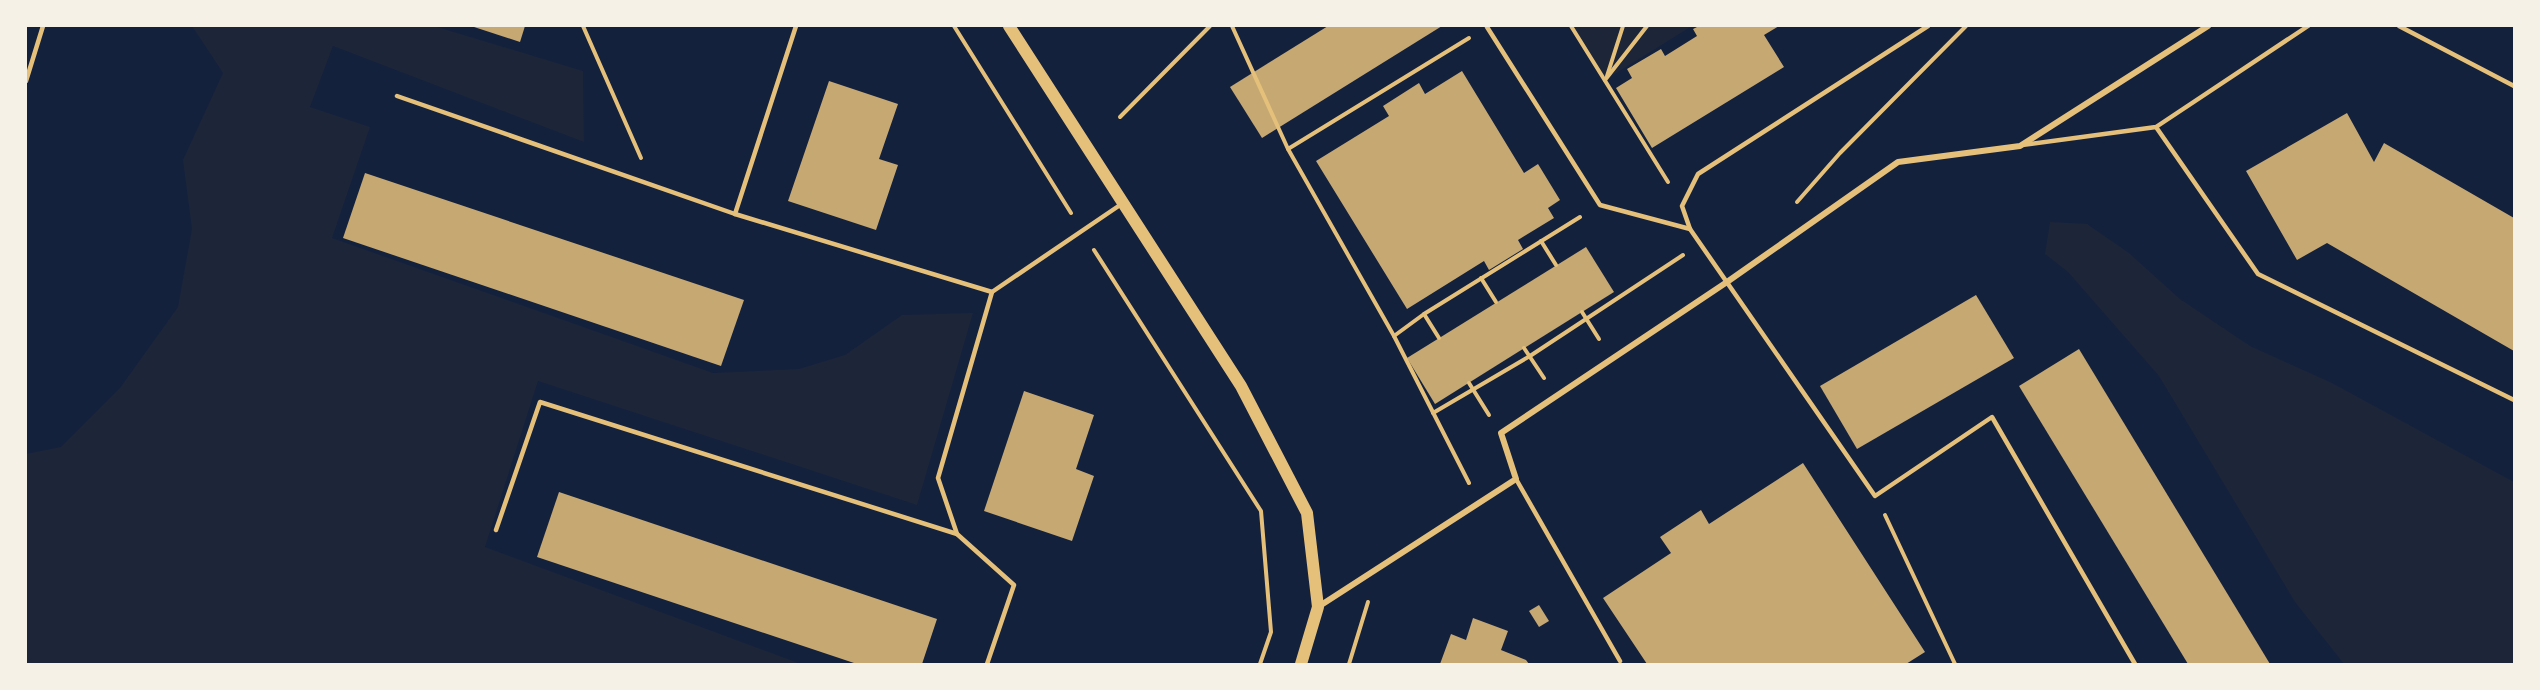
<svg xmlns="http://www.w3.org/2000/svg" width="2540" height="690" font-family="'PT Serif',serif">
	<rect width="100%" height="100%" fill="#14213d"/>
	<g fill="#1d2539">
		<path d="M192,26H434L583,71L584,142L333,46L310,107L370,127L332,238L713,373L799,369L845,355L902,315L973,313L917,505L538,381L485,547L801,664H26V454L61,447L120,388L178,307L192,229L183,160L223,73Z"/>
		<path d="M1572,26H1692L1605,80Z"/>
		<path d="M2050,222L2087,224L2129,253L2180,299L2250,346L2332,383L2514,482V664H2344L2295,602L2159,376L2068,272L2045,254Z"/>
	</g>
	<g fill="#c6a872">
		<path d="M471,26H525L520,42Z"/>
		<path d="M1328,26H1442L1262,138L1230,87Z"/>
		<path d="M1699,26H1779L1764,35L1784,67L1652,148L1616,88L1632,78L1627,69L1661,49L1665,56L1697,36L1693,29Z"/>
		<path d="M1462,71L1524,173L1538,164L1560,200L1548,208L1554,218L1518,240L1523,249L1489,270L1484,261L1407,309L1316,161L1389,116L1383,106L1419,83L1425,94Z"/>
		<path d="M829,81L898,104L879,159L898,165L876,230L788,201Z"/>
		<path d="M2347,113L2374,162L2384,143L2514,218V351L2327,243L2297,260L2246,171Z"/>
		<path d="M365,173L744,300L721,366L343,238Z"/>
		<path d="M1586,247L1614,292L1435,404L1407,358Z"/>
		<path d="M1976,295L2014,358L1857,449L1820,386Z"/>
		<path d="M2079,349L2270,664H2188L2019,386Z"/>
		<path d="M1024,391L1094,415L1076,469L1094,476L1072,541L984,511Z"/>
		<path d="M1803,463L1925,652L1906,664H1647L1603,598L1671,553L1660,537L1701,510L1709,524Z"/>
		<path d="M559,492L937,619L922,664H857L537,557Z"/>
		<path d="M1539,605L1549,621L1539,627L1529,611Z"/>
		<path d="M1473,618L1508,631L1501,650L1526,660L1529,664H1440L1451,634L1466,640Z"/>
	</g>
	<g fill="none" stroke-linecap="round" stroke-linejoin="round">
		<g stroke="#e5c07b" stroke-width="4">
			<path d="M583,26L641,158"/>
			<path d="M954,26L1071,213"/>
			<path d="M1232,26L1288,149L1394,336L1469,483"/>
			<path d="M1571,26L1668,182"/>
			<path d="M1607,76L1623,26"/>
			<path d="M1605,80L1647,26"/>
			<path d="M1120,117L1210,26"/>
			<path d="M1288,149L1469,38"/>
			<path d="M1797,202L1840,153L1966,26"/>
			<path d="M1541,241L1556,265"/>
			<path d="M1094,250L1261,511L1271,632L1260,664"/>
			<path d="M1481,278L1496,302"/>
			<path d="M1582,312L1599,339"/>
			<path d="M1424,314L1439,338"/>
			<path d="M1394,336L1424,314L1580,217"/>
			<path d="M1524,348L1544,378"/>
			<path d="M1469,383L1489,415"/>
			<path d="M1433,413L1530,356L1683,255"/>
			<path d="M1885,515L1955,664"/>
			<path d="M1349,664L1368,602"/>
		</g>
		<g stroke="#e5c07b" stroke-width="4.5">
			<path d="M1928,26L1698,174L1682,206L1690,229L1875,496L1992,417L2135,664"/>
			<path d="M2399,26L2514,86"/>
			<path d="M1487,27L1600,205L1690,229"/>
			<path d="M26,81L43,26"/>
			<path d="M397,96L735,214L992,292"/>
			<path d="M2156,127L2258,274L2514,400"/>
			<path d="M2022,145L2156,127L2308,26"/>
			<path d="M735,214L796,26"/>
			<path d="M1516,479L1620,661"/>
			<path d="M496,530L540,402L957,534"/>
			<path d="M987,664L1014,585L957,534L938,478L992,292L1123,203"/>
		</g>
		<path stroke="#e5c07b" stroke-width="6" d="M1318,607L1516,479L1501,433L1727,282L1898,162L2020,146L2208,26"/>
		<path stroke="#e5c07b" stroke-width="12" d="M1009,26L1241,386L1307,513L1318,607L1301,664"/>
	</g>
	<rect width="2540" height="690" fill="none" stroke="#f6f1e7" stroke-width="54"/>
</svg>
